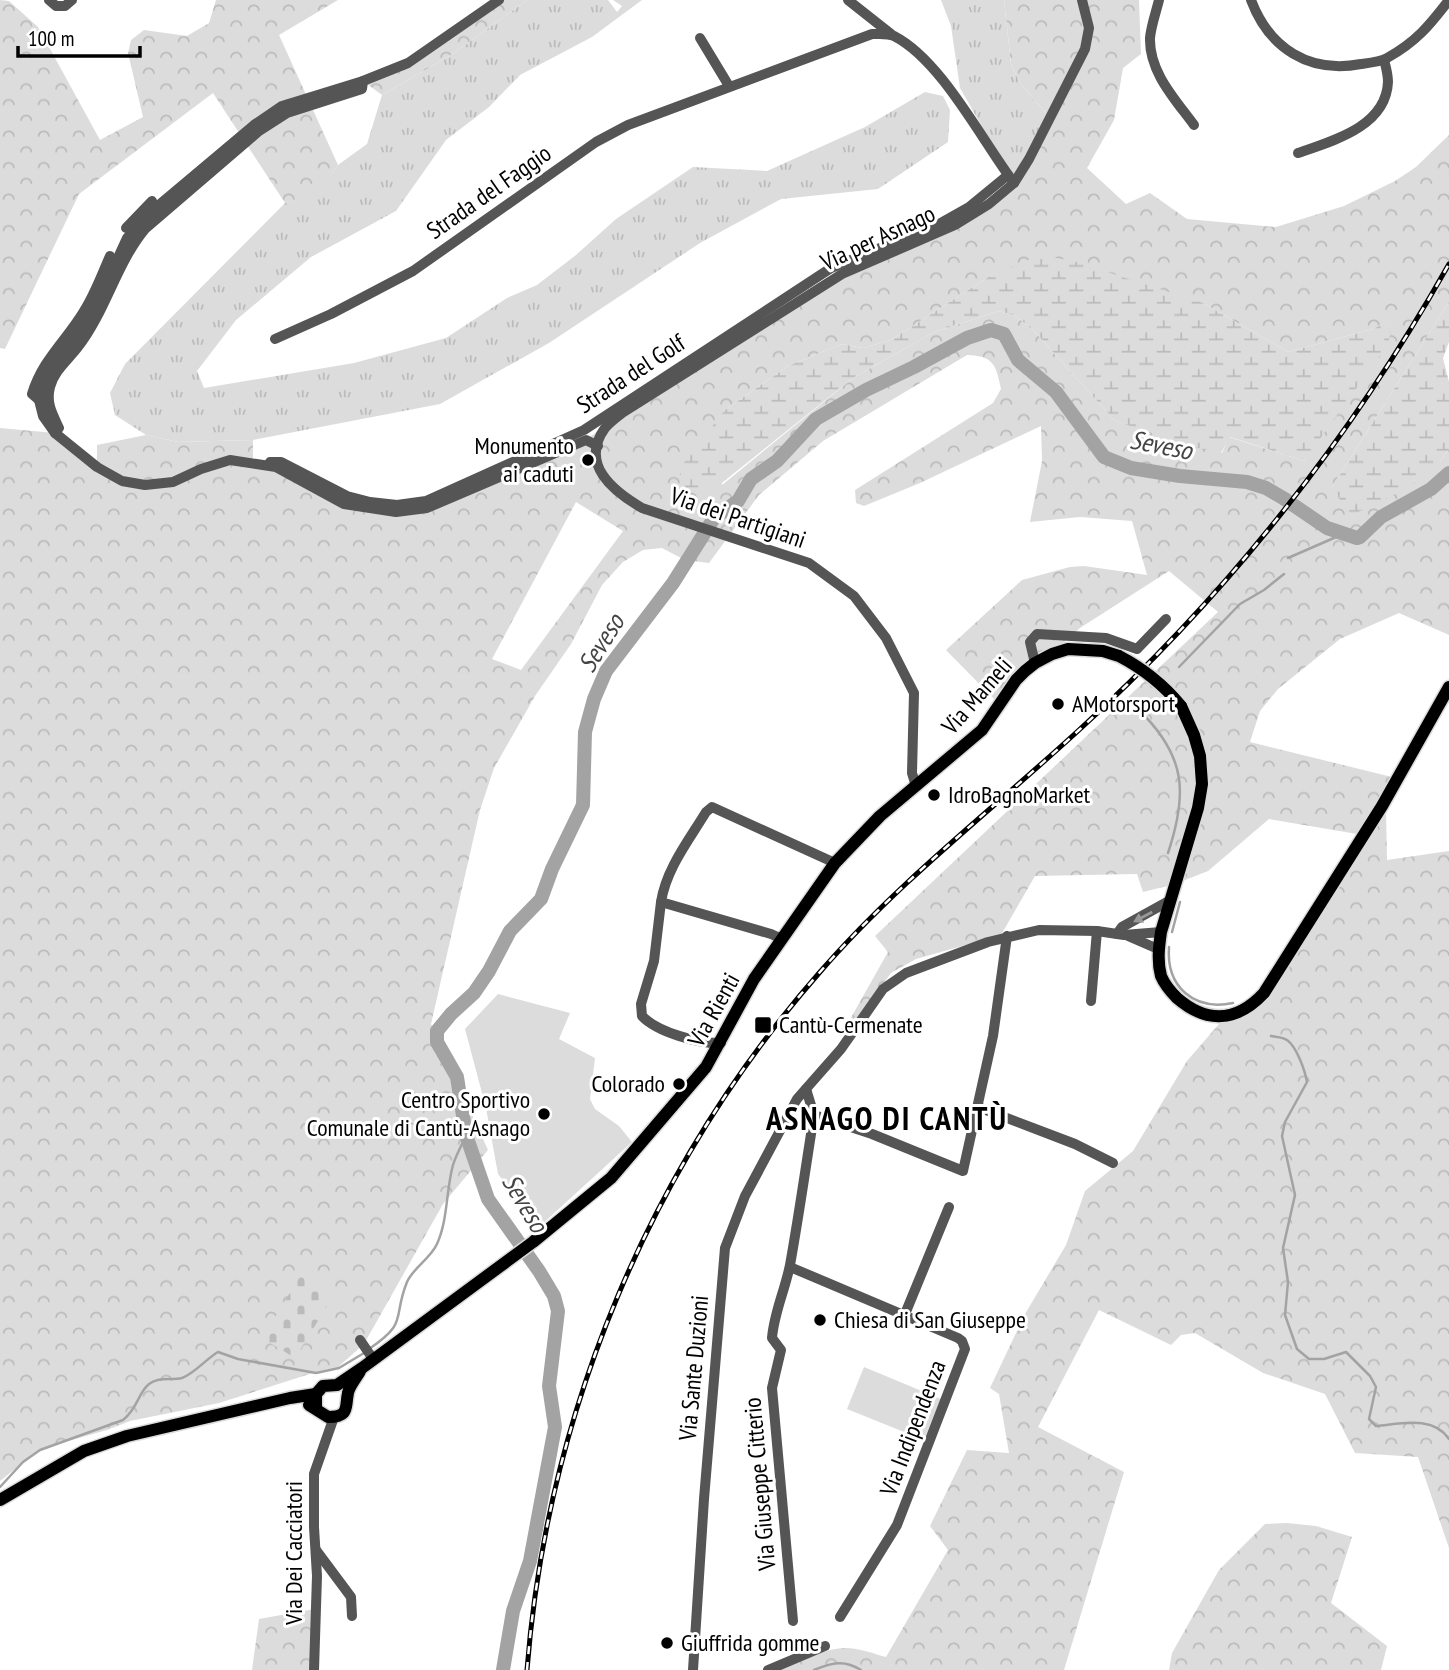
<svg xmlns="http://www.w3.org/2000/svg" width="1449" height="1670" font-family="'PT Sans Narrow',sans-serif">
	<defs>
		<pattern id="grass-tufts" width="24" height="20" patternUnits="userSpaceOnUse" patternTransform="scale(1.75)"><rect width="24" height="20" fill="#dcdcdc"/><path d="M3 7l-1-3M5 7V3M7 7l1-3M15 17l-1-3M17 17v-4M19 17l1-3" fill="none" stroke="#bbb"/></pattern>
		<pattern id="forest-crowns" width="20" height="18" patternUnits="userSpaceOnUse" patternTransform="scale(1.75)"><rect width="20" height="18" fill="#dcdcdc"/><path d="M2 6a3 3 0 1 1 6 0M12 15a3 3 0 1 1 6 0" fill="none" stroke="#bbb"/></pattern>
		<pattern id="wetland-marsh" width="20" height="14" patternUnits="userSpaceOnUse" patternTransform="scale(1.75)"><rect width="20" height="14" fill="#dcdcdc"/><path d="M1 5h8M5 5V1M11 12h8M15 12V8" fill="none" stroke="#bbb"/></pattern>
		<pattern id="cemetery-stones" width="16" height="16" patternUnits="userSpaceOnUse" patternTransform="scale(1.75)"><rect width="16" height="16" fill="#dcdcdc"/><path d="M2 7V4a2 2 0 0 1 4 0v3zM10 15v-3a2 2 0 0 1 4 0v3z" fill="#bbb"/></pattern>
	</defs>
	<rect width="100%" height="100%" fill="#fff"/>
	<g fill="url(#grass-tufts)">
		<path d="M527,0H608L617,12L622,6L613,0H642L592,37L520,75L489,107L446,140L396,211L311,257L236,320L197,371L204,388L354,363L446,338L507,298L537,285L576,255L616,219L693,167L767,171L865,127L925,92L943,96L950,110L948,142L878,189L781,199L700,243L549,343L440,404L253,440L178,442L146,435L115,415L110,393L125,364L285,203L318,194L338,165L367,144L382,95L451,55Z"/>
		<path d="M941,0H1004L1011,64L1020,83L1051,119L1014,183L960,88L951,26Z"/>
	</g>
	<g fill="url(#forest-crowns)" fill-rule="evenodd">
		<path d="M0,0L9,1L38,27L100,140L143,117L128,53L131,40L144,30L187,36L209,23L216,0H338L279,35L338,165L318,195L285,203L213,93L79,194L5,349L0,348Z"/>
		<path d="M499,0H527L451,55L382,95L363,81L408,63Z"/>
		<path d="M1004,0H1139L1141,54L1123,68L1114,120L1087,168L1126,204L1150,193L1187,219L1276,227L1344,206L1395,181L1416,167L1449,135V302L1332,487L1440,461L1449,449V635L1399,613L1340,639L1278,689L1260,711L1250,742L1404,780L1386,811L1387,860L1449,851V1548L1418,1457L1355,1453L1325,1394L1263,1373L1195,1333L1181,1335L1171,1345L1099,1310L1038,1427L1124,1472L1064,1670H777C797,1662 820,1650 842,1648C857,1647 872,1653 886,1657L948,1550L930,1526L967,1450L1009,1453L999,1394L990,1388L1025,1314L1066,1245L1085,1191L1133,1151L1187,1061L1225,1017L1247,1009L1363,835L1269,819L1208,871L1175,884L1143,892L1137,874L1035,876L1001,935L916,959L891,973L847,1033L845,1034L834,1030L836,1026L844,1030L888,952L875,936L1218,612L1169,571L1080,628L997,702L946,650L1022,580L1070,567L1084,566L1147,575L1132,521L1080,517L1030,522L1042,461L1041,426L920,483L864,506L856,503L855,490L993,403L1001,389C996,365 994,356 967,355L823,441L759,495L709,563L685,560L662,548L643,550L623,562L602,585L571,644L535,696L494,768L480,810L431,1024L488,1150L443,1204L364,1344L338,1367L316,1372L219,1403L130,1421L107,1430L40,1449L0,1481V428L55,433L97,466V445L146,435L178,442L253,440V463L396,512L586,440L622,413L842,274L955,225L1014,183L1051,119L1020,83L1011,64ZM990,276L1203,303L1288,352L1373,329L1393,319L1304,461L1229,437L1222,453L1115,421L1035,332L1016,316L999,311L934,332L853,378L722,485L725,410L788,366L842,344L863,348L891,340ZM576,502L623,531L521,670L492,659Z"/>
		<path d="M1287,1523L1316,1526L1352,1537L1331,1603L1387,1646L1381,1670H1169L1172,1653L1219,1570L1265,1524Z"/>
		<path d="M315,1609L314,1670H252L259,1619Z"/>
	</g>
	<g fill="url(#wetland-marsh)">
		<path d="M1040,255L1073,261L1203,303L1288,352L1373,329L1394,318L1388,344L1304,461L1230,437L1221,453H1214L1115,421L1035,332L1016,316L999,311L934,332L853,378L713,490H688L679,478L682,465L725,410L788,366L842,344L863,348L891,340L990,276Z"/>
		<path d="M1449,302V342L1443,358L1449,382V449L1440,461L1408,488L1350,516L1332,487Z"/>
	</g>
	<path fill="url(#cemetery-stones)" d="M301,1275L334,1295L295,1358L262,1338Z"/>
	<g fill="#dcdcdc">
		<path d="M498,994L570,1013L559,1039L595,1058L590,1099L595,1109L619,1126L632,1142L539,1227L498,1174L486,1108L465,1029Z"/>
		<path d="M864,1367L941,1399L924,1440L847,1409Z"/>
	</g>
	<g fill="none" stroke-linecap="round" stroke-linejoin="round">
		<g stroke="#a3a3a3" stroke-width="2.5">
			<path d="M1288,558L1343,534"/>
			<path d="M1179,667L1240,604L1264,590L1284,574"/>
			<path d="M1140,704L1139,710C1186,756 1188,793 1168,853"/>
			<path d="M1172,932L1180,902"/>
			<path d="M1169,947C1166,987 1194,1011 1233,1003"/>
			<path d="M1271,1036C1276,1037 1283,1037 1287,1040C1297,1047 1305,1071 1307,1082L1285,1122L1282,1136L1295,1195L1283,1248L1288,1282L1285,1315L1297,1349L1309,1359H1324L1346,1352L1370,1376L1376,1387L1369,1419L1376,1426C1400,1424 1433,1415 1449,1439"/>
			<path d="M369,1349C409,1322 392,1319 407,1282C413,1268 430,1259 437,1244C448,1220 446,1190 453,1165C456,1155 462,1145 466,1135"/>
			<path d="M0,1487L23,1462L40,1450L123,1420C138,1408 138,1393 149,1384C159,1376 171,1381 182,1378C194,1374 206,1359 218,1352L238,1359L316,1373L339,1368L364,1353"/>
			<path d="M814,1670C831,1663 844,1659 861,1670"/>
		</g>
		<path stroke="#a3a3a3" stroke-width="14" d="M503,1670L513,1611L530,1561L555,1427L549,1386L558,1311L554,1296L539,1271L488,1199L466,1135L457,1077L437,1042V1031L451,1014L474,993L489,971L510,931L541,899L552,869L583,805L585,732L594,699L606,671L673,583L714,518L738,501L751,479L777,461L816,419L866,390L914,367L967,338L991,330L1004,334L1018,360L1056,392L1104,457L1131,468L1180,476L1247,482L1266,488L1283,498L1327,528L1357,538L1360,537L1381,517L1431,489L1449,473"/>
		<g stroke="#dbdbdb" stroke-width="15">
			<g id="major">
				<path d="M1181,706L1194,735L1200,756L1202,784L1198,808L1161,932C1159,946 1157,961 1161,976C1164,983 1171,992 1177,998C1207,1024 1237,1022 1264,993L1382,806L1449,687"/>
				<path d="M309,1405L328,1417C350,1417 345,1407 348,1393C349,1386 357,1377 360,1371"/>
				<path d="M316,1408V1394L323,1386L337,1385L362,1368L533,1242L611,1178L706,1067L754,979L835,863L880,816L982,730L1016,680L1025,671L1035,663L1052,654L1068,649L1103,651L1119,656"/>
				<path d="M0,1500L84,1451L127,1436L290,1398L316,1394"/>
			</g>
		</g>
		<g stroke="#555" stroke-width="10">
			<path d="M49,0L56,6H65L72,0"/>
			<path d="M499,0L408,63L363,81L282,106L254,125L160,204L127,238L93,312L75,339L48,370L42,383L39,400L43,416L55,433L97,467L122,481L145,485L173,482L201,469L230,460L276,467L344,504L396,512L427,508L586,440L598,446"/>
			<path d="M848,0L891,34"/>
			<path d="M1159,0C1156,12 1151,26 1150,38C1149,72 1175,99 1194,125"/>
			<path d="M1251,0C1269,48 1309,74 1361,64C1369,63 1380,62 1387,58C1416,42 1429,26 1449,0"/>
			<path d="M700,38L729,86"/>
			<path d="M1298,153C1332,141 1386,127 1388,82C1388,75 1386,67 1384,60"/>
			<path d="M126,228L152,201"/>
			<path d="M275,339L331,314L413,271L596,142L628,125L872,34C879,34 888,33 894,36C941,60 981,139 1014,183"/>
			<path d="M39,400L32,394C42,360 66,341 84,311C95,294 102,274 110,256"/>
			<path d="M55,433L59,428C52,413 46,403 50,387C54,371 68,360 78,347C106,311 116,264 145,229L259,131L287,113L362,89L363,81"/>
			<path d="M270,462H281L347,496L370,502L397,505L426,501L584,430L831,268L937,225L969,207L1008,175"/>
			<path d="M1035,663L1030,642L1037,634L1106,638L1137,649L1166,619"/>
			<path d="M916,786L912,773L914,693L886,638L854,596L809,563L642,508C613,491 579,464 605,428C610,422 617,417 622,413L842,274L955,225L989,204L1014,183L1029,159L1085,49L1089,28L1082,0"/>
			<path d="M661,902L654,961L641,1004L642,1016C657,1032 699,1044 721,1043"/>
			<path d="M1117,934L1122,927L1169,901"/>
			<path d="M1128,936L1158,949"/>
			<path d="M782,939L771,934L661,902C666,869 689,840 706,812L712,807L835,863"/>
			<path d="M1091,1001L1097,931"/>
			<path d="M806,1089L814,1115L872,1134L963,1171L993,1036L1007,936"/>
			<path d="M978,1107L1075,1144L1113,1163"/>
			<path d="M790,1267L958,1338L962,1341L965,1349L897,1525L840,1617"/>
			<path d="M905,1314L949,1207"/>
			<path d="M360,1340L373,1359"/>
			<path d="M316,1550L351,1597L352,1616"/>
			<path d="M793,1621L772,1388L781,1350L772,1338C774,1313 785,1290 790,1265C799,1215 806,1165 814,1115"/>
			<path d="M314,1670L317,1576L314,1527V1474L334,1417"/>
			<path d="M693,1670L704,1499L725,1248L745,1196L797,1099L841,1049L883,989L906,973L988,942L1039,930L1097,931L1124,935L1161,932"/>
			<path d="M768,1670L825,1646"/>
		</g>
		<use href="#major" stroke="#000" stroke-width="12"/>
		<g stroke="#000" stroke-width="5">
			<path id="rail" d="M527,1670C547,1413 650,1166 820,972C898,882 992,810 1079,730C1227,595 1351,438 1449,264"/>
		</g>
		<use href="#rail" stroke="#fff" stroke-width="2.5" stroke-dasharray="8" stroke-linecap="butt"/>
		<g stroke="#dbdbdb" stroke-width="15" stroke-linecap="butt">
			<path id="major-bridge" d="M1119,656C1144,669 1163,684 1181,706"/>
		</g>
		<use href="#major-bridge" stroke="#000" stroke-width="12"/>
	</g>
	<defs><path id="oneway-solid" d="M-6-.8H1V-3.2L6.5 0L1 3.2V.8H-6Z" transform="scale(1.75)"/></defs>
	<use fill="#999" href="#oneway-solid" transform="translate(1143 917) rotate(152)"/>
	<g fill="#000" stroke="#fff" stroke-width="2.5">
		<circle cx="588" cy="460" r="7"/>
		<circle cx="1058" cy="704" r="7"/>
		<circle cx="934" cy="795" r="7"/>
		<rect x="754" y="1016" width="18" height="18" rx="3.5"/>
		<circle cx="679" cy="1084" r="7"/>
		<circle cx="544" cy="1114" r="7"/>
		<circle cx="820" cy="1320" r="7"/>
		<circle cx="667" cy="1643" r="7"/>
	</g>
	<g text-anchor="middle" stroke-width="6" stroke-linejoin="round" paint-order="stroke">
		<g font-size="24" fill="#000" stroke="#fff">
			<text transform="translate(489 192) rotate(-35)" y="8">Strada del Faggio</text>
			<text transform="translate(878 238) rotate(-25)" y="8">Via per Asnago</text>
			<text transform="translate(631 374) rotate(-33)" y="8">Strada del Golf</text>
			<text transform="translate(738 518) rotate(19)" y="8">Via dei Partigiani</text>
			<text transform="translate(977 696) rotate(-49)" y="8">Via Mameli</text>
			<text transform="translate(714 1010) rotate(-61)" y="8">Via Rienti</text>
			<text transform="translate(694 1368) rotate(-85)" y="8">Via Sante Duzioni</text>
			<text transform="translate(913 1428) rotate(-69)" y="8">Via Indipendenza</text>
			<text transform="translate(760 1484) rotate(-95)" y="8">Via Giuseppe Citterio</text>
			<text transform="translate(294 1553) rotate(-90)" y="8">Via Dei Cacciatori</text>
		</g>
		<g font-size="24" fill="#000" stroke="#fff" text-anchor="start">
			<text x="574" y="454" text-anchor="end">Monumento<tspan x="574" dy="28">ai caduti</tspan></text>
			<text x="1072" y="712">AMotorsport</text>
			<text x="948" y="803">IdroBagnoMarket</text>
			<text x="779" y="1033">Cantù-Cermenate</text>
			<text x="665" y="1092" text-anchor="end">Colorado</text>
			<text x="530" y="1108" text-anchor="end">Centro Sportivo<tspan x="530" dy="28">Comunale di Cantù-Asnago</tspan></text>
			<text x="834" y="1328">Chiesa di San Giuseppe</text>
			<text x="681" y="1651">Giuffrida gomme</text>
		</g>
		<g font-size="26" font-style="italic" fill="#444" stroke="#fff">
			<text transform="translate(1161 445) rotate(11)" y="9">Seveso</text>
			<text transform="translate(601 643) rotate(-58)" y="9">Seveso</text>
			<text transform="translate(525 1203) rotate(59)" y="9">Seveso</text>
		</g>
		<g font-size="32" font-weight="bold" letter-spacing="2" fill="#000" stroke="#fff">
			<text x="887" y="1130">ASNAGO DI CANTÙ</text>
		</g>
	</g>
	<path d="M18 46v10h122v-10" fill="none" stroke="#000000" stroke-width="3.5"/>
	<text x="28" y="46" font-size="21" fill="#000000" stroke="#ffffff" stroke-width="5" paint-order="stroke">100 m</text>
</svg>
